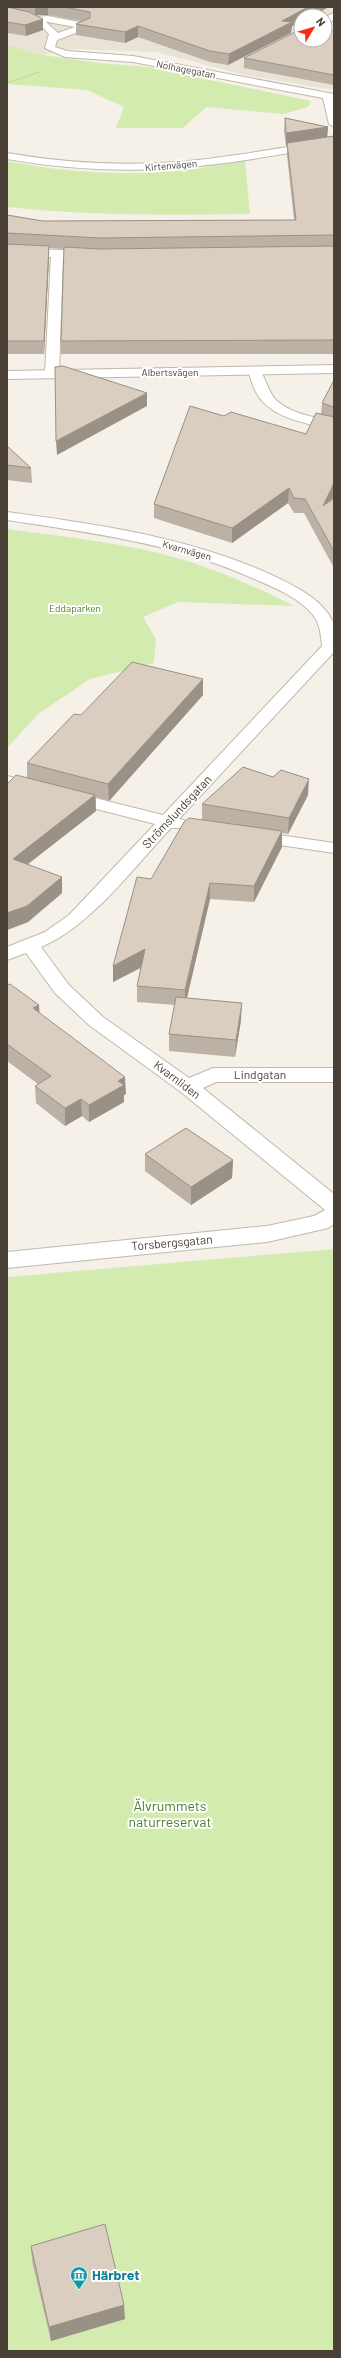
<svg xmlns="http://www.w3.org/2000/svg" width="341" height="2358" font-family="Barlow,sans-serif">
	<rect width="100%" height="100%" fill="#f5f0e8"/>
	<path fill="#e9e2d6" d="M7,7H334V22L325,27V16H301V40H334V90L245,75L156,52L74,49L43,55L7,45Z"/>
	<g fill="#d4ebaf">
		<path d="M7,45L43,55L100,63L149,67L311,101L308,107L283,114L206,107L183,128H116L124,107L87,90L7,84Z"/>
		<path d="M7,161C61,172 120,176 175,171C198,169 222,164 245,161L250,214C168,215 88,216 7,207Z"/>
		<path d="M7,529C66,537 127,543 184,560C222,572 259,588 294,606L178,602L143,617L156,639L154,663L90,679L38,714L7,748Z"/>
		<path d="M334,1249V2351H7V1277Z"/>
	</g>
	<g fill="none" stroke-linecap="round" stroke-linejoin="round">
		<g stroke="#c1b8aa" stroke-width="2">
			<g id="minor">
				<path d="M7,10L35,17L48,16L89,24V28L57,40L55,47L67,51L133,56L334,94V127L329,124L323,98L133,62L65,57L45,48L49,34C39,21 22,19 7,16ZM46,22H48L75,27L58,33Z"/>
				<path d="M334,13V20L325,24V17Z"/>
				<path d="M334,140V146C289,152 244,162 198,166C134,173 71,170 7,159V153C71,164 134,167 198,160C244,155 289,146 334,140Z"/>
				<path d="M7,247L93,252L99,256L93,260L63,258L59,373L57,376H47L45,373L51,257L7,255Z"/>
				<path d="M255,367C264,369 267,391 276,400C291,414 315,417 334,422V430C307,423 270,419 256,392C252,385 251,378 248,371Z"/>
				<path d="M7,512C97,524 188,537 272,575C294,586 322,598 333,622C337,630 334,643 334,652L179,819L184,820L187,824L184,828H171C134,867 90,927 41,947L69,985L103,1017L189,1078L213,1068H334V1082H216L203,1088L334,1194V1224L328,1228L267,1242L7,1268V1252L267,1226L314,1216L325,1210L181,1092L89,1025L55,993L26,953L7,960V947L45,932L69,915L155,824L7,786V776L163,815L322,646C321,635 320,624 313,615C300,599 278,589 259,581C179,544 93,533 7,520Z"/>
				<path d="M252,831L334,843V853L246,840L243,836L246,832Z"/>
			</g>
		</g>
		<g stroke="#c1b8aa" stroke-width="2">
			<path id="tertiary" d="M334,365V373L7,379V371Z"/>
		</g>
		<path stroke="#c4b39b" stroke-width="1" stroke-dasharray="1 1" stroke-linecap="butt" d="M7,83L39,72"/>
		<use href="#minor" fill="#fff" fill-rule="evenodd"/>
		<use href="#tertiary" fill="#fff" fill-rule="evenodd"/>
	</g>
	<g fill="#bbb1a5">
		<path d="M7,7H329L292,26L228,65L210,62L138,37L125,43L76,35V24L81,21L48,15H36L43,30L26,36L7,33Z"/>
		<path d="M334,31V85L244,68V58Z"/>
		<path d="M285,118L328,127L327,137L334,136V354H61V341L64,249L49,248V258L44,354H7V215L43,221L294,220L287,155V145L286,146L284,131Z"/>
		<path d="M334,380V495L332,499L334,498V568L304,513H294L288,503L232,543L154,518V504L224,416L306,434L321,414L322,403Z"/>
		<path d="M7,446L31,468L32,483L7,480Z"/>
		<path d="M203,679V695L109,801L96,797V811L27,864L62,893L28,922L7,930V784L27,778V763L81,715Z"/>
		<path d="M308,795L288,834L282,833V847L254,902L210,899L187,998L241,1020L235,1057L169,1051V1034L175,1005L137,1002V986L141,968L113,982L151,879L202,820V804Z"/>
		<path d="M7,985L39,1012L126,1094L124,1095V1102L89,1122L82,1116L65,1126L36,1103L35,1086L38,1084L7,1061Z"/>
		<path d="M145,1154L233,1160L232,1178L191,1205L145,1171Z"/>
		<path d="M31,2246L125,2319L51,2341L32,2261Z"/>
	</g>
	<g fill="#999086">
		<rect x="35" y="7" width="13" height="8"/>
		<path d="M308,7H329L311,16H301V21L292,26L291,33L228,65L229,54L282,21Z"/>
		<path d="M43,19V30L26,36L25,25Z"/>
		<path d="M138,26V37L125,43V32Z"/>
		<path d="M328,127L327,139L287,143V145L286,146V133Z"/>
		<path d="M49,246V258L44,354V341Z"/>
		<path d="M147,393V406L57,455L56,441Z"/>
		<path d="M334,483V495L323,520V506Z"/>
		<path d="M289,488L288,503L232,543V528Z"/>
		<path d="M203,679V695L109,801L108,784Z"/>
		<path d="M309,779L308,795L288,834L289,818Z"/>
		<path d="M95,795L96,811L14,875L13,859Z"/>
		<path d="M282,831V847L254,902V886Z"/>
		<path d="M62,877V893L28,922L7,930V913Z"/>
		<path d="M210,883V899L185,1006V990Z"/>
		<path d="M145,949V965L113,982V966Z"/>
		<path d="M242,1003L241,1020L235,1057L236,1040Z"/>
		<path d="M39,1005L40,1022L33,1008Z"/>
		<path d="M125,1077L126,1094L124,1095V1102L89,1122V1105L118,1081Z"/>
		<path d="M81,1099L82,1116L65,1126V1108Z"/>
		<path d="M233,1160L232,1178L191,1205V1187Z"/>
		<path d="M124,2305L125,2319L51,2341L49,2327Z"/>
	</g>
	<g fill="#dacec0" stroke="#999086">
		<path d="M7,7L29,12L43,19L25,25L7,22Z"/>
		<path d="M64,7H308L282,21L292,22L229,54L210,51L138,26L125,32L76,24L90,18V12Z"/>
		<path d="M301,29V40H325V29L334,31V75L244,58Z"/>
		<path d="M285,118L328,127L286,133Z"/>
		<path d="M334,136V235L100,238L7,233V215L43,221L296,220L287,143Z"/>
		<path d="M7,244L49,246L44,341H7Z"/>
		<path d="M334,246V340L61,341L64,247L100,249Z"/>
		<path d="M63,366L147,393L56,441L55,367Z"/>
		<path d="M334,380V407L322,403Z"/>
		<path d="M190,406L224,416L231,412L306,434L316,413L334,417V483L323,506L334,498V551L305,499L294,498L289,488L232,528L154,504Z"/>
		<path d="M7,446L31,468L7,465Z"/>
		<path d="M132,662L203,679L108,784L27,763L74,714L81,715Z"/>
		<path d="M243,767L273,777L281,770L309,779L289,818L202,804Z"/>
		<path d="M16,775L95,795L13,859L62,877L27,906L7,913V784Z"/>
		<path d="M189,818L282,831L254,886L210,883L185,990L137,986L145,949L113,966L137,877L151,879L184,822Z"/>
		<path d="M10,984L39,1005L33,1008L125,1077L118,1081L124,1085L89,1105L81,1099L65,1108L35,1086L51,1076L7,1044V985Z"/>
		<path d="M176,997L242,1003L236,1040L169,1034Z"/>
		<path d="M186,1128L233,1160L191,1187L145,1154Z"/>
		<path d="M105,2224L124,2305L49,2327L31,2246Z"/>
	</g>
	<defs>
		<g id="museum-pin" transform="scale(0.9)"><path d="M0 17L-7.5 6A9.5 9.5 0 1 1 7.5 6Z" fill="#0f9aa8" stroke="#fff"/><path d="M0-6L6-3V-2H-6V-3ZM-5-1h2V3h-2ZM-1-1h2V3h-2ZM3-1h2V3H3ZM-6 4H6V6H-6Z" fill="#fff"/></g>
	</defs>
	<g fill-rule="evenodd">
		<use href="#museum-pin" x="79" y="2275"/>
	</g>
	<g text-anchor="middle" stroke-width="4" stroke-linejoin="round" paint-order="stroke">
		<g font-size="10" fill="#494136" stroke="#fff">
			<text transform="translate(186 69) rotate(11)" y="4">Nolhagegatan</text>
			<text transform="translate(171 165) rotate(-5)" y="4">Kirtenvägen</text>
			<text x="170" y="376">Albertsvägen</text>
			<text transform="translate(187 550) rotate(16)" y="4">Kvarnvägen</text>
		</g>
		<g font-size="10" fill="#4d7f26" stroke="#fff">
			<text x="75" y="612">Eddaparken</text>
		</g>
		<g font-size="12" fill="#494136" stroke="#fff">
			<text transform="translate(177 812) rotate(-47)" y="4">Strömslundsgatan</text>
			<text x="260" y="1079">Lindgatan</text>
			<text transform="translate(177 1080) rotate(37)" y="4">Kvarnliden</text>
			<text transform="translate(172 1243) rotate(-5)" y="4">Torsbergsgatan</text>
		</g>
		<g font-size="14" fill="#4d7f26" stroke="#fff">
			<text x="170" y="1811">Älvrummets<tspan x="170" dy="16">naturreservat</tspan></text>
		</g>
		<g font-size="14" font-weight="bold" fill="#0d838f" stroke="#fff" text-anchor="start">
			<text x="92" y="2280">Härbret</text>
		</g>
	</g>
	<rect width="341" height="2358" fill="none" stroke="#494136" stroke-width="16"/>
	<g transform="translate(313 28) rotate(52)"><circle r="19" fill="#ffffff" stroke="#b6b3af"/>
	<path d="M0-3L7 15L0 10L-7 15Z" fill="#ff2a15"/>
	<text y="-6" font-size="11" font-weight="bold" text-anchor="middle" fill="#494136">N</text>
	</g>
</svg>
